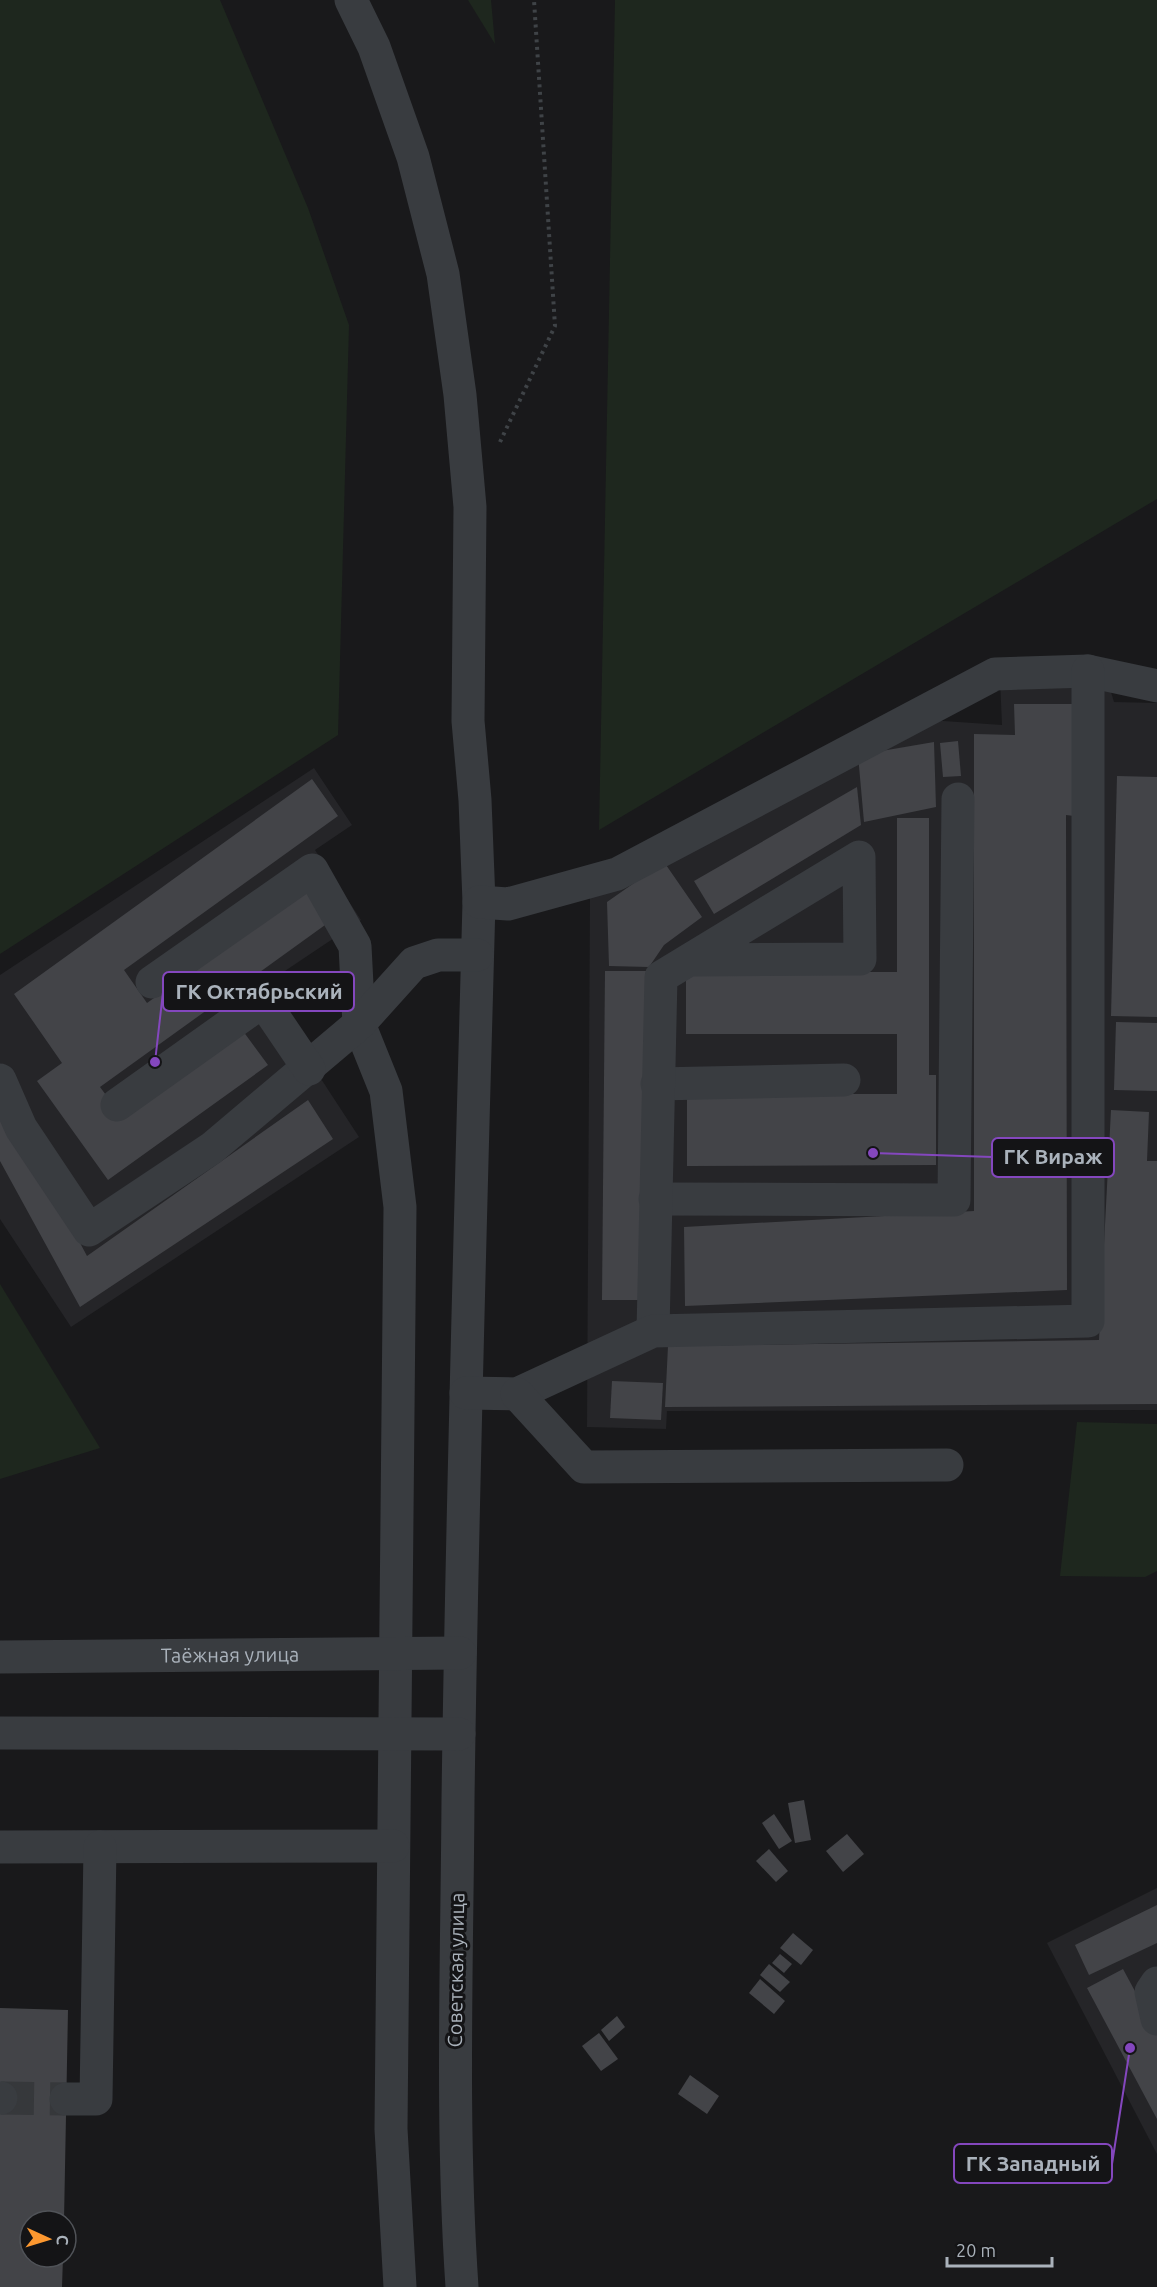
<svg xmlns="http://www.w3.org/2000/svg" width="1157" height="2287" font-family="Ubuntu,sans-serif">
	<rect width="100%" height="100%" fill="#19191b"/>
	<g fill="#252528">
		<path d="M1000,679L1108,682L1114,702L1157,703V1410L667,1411L666,1429L587,1427L590,898L929,720L1002,725Z"/>
		<path d="M314,768L352,825L315,850L361,920L261,987L359,1137L71,1327L0,1219V975Z"/>
		<path d="M1157,1888V2154L1047,1943Z"/>
	</g>
	<g fill="#1e271e">
		<path d="M0,0H220L308,208L349,325L338,735L0,954Z"/>
		<path d="M468,0H491L495,44Z"/>
		<path d="M615,0H1157V499L599,830Z"/>
		<path d="M0,1284L100,1448L0,1479Z"/>
		<path d="M1077,1422L1157,1424V1571L1145,1577L1060,1576Z"/>
	</g>
	<g fill="#434448">
		<path d="M1014,704H1074V816L1066,815L1067,1290L685,1306L684,1227L974,1211V734L1015,735Z"/>
		<path d="M958,741L961,776L943,777L940,743Z"/>
		<path d="M934,742L936,807L864,822L858,755Z"/>
		<path d="M1117,776L1157,777V1017L1111,1016Z"/>
		<path d="M312,779L338,816L124,970L147,1003L308,887L332,920L100,1087L123,1118L243,1031L268,1065L108,1180L37,1081L62,1063L14,994Z"/>
		<path d="M857,787L861,825L714,914L694,881Z"/>
		<path d="M897,818H929V1075H936V1165L687,1166V1094H897V1034H686V972H897Z"/>
		<path d="M664,862L702,917L664,945L649,967L609,966L607,902Z"/>
		<path d="M605,971H646L644,1300H602Z"/>
		<path d="M1116,1022L1157,1023V1091L1114,1090Z"/>
		<path d="M0,1093L87,1256L308,1100L333,1139L80,1307L0,1161Z"/>
		<path d="M1111,1110L1149,1112L1147,1161H1157V1404L665,1407L668,1346L1099,1340Z"/>
		<path d="M612,1381L663,1383L661,1420L610,1418Z"/>
		<path d="M804,1800L811,1840L795,1843L788,1803Z"/>
		<path d="M774,1814L792,1841L779,1849L762,1823Z"/>
		<path d="M847,1834L864,1854L843,1872L826,1851Z"/>
		<path d="M769,1849L788,1871L776,1882L756,1861Z"/>
		<path d="M1157,1905V1943L1089,1975L1075,1945Z"/>
		<path d="M793,1933L813,1950L801,1965L780,1948Z"/>
		<path d="M780,1954L792,1964L784,1973L772,1963Z"/>
		<path d="M769,1964L790,1982L780,1992L760,1975Z"/>
		<path d="M1123,1969L1157,2032V2119L1087,1988Z"/>
		<path d="M760,1979L785,2001L774,2014L749,1993Z"/>
		<path d="M0,2008L68,2010L64,2221H30V2257H63L62,2287H0Z"/>
		<path d="M617,2016L625,2027L609,2041L601,2030Z"/>
		<path d="M599,2033L618,2059L601,2071L582,2046Z"/>
		<path d="M690,2075L719,2096L707,2114L678,2094Z"/>
	</g>
	<g fill="none" stroke-linecap="round" stroke-linejoin="round">
		<path stroke="#36383b" stroke-width="33" stroke-dasharray="33 16" stroke-linecap="butt" d="M1,2098L66,2099"/>
		<path stroke="#3f4347" stroke-width="4" stroke-dasharray="3 4.5" stroke-linecap="butt" d="M500,442L555,326L534,0"/>
		<g stroke="#393c40" stroke-width="33">
			<path d="M351,0L374,47L413,157L443,274L460,395L470,507L468,721L475,800L479,902C471,1201 462,1500 458,1800C457,1962 451,2125 462,2287"/>
			<path d="M479,902L508,904L617,874L995,674L1088,671L1157,686"/>
			<path d="M152,982L312,870L355,946L359,1024L386,1091L400,1207L391,2129L400,2287"/>
			<path d="M0,1080L21,1128L89,1230L212,1148L359,1024L414,963L438,955H477"/>
			<path d="M657,1084L844,1080"/>
			<path d="M117,1105L263,1001L309,1069"/>
			<path d="M655,1199L954,1200L958,799"/>
			<path d="M653,1331L661,977L859,857L860,959L693,960"/>
			<path d="M466,1393L517,1394L653,1331L1088,1321V671"/>
			<path d="M517,1394L584,1467L947,1465"/>
			<path id="s1" d="M0,1657L460,1653"/>
			<path d="M0,1733L459,1734"/>
			<path d="M0,1847L393,1846"/>
			<path d="M1157,1983L1151,1992L1157,2019"/>
			<path d="M0,2098H1"/>
			<path d="M66,2099H96L100,1847"/>
		</g>
	</g>
	<g text-anchor="middle" stroke-width="6" stroke-linejoin="round" paint-order="stroke">
		<g font-size="20" fill="#aab2bb" stroke="#141416">
			<text dy="7" stroke="none"><textPath href="#s1" startOffset="230">Таёжная улица</textPath></text>
			<text transform="translate(456 1970) rotate(-89)" y="7">Советская улица</text>
		</g>
	</g>
	<path fill="none" stroke="#8447be" stroke-width="2" d="M155 1062L163 992M873 1153L992 1157M1130 2048L1112 2164"/>
	<g fill="#8447be" stroke="#141416" stroke-width="2">
		<circle cx="155" cy="1062" r="6"/>
		<circle cx="873" cy="1153" r="6"/>
		<circle cx="1130" cy="2048" r="6"/>
	</g>
	<g fill="#141416" stroke="#8447be" stroke-width="2">
		<rect x="163" y="972" width="191" height="39" rx="6"/>
		<rect x="992" y="1138" width="122" height="39" rx="6"/>
		<rect x="954" y="2144" width="158" height="39" rx="6"/>
	</g>
	<g font-size="21" text-anchor="middle" font-weight="bold" fill="#aab2bb">
		<text x="259" y="999">ГК Октябрьский</text>
		<text x="1053" y="1164">ГК Вираж</text>
		<text x="1033" y="2171">ГК Западный</text>
	</g>
	<g transform="translate(48 2239) rotate(94)"><circle r="28" fill="#141416" stroke="#505358" stroke-width="1.5"/>
	<path d="M0-4.5L10 22L0 15L-10 22Z" fill="#fd982f"/>
	<text y="-9" font-size="16" font-weight="bold" text-anchor="middle" fill="#aab2bb">С</text>
	</g>
	<path d="M947 2257v9h105v-9" fill="none" stroke="#aab2bb" stroke-width="3"/>
	<text x="956" y="2257" font-size="18" fill="#aab2bb" stroke="#141416" stroke-width="4.5" paint-order="stroke">20 m</text>
</svg>
